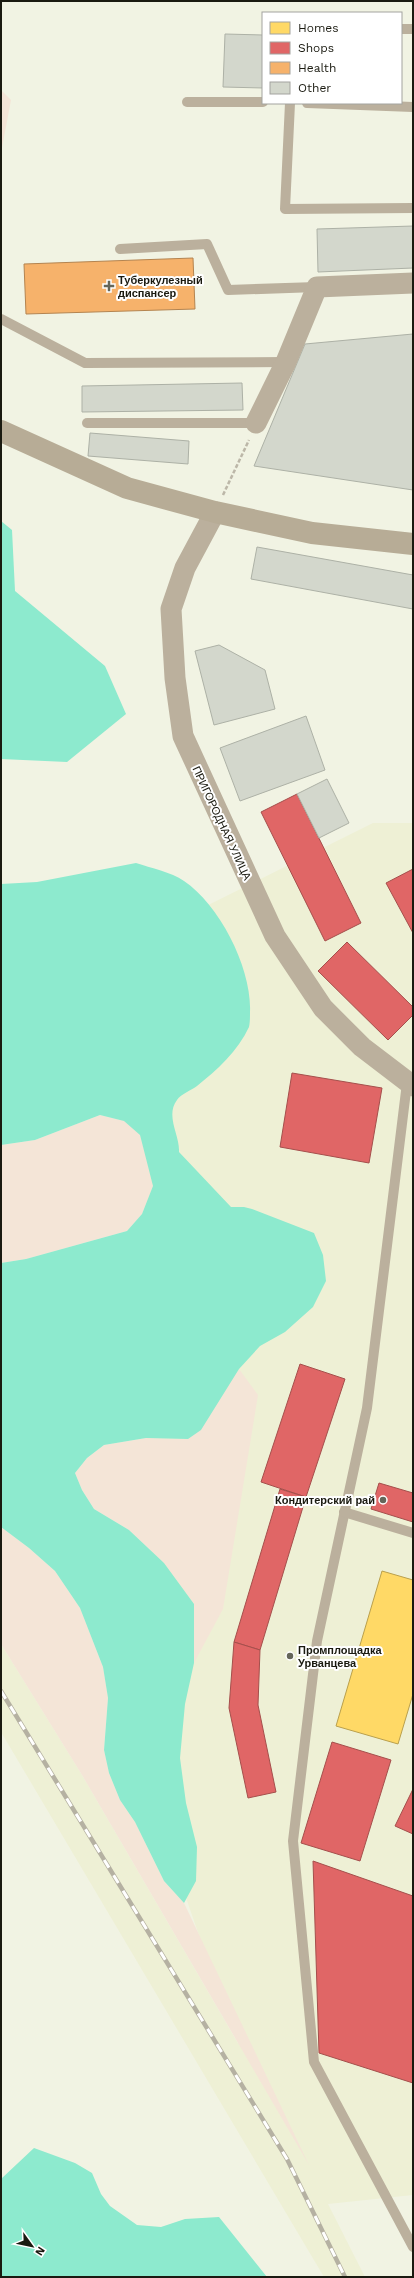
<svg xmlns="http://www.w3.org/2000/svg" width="414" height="2278" font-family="'Work Sans',sans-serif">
	<rect width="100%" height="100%" fill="#f1f3e3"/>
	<path fill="#eef0d5" d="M373,823H413V2195L328,2204L365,2277H324L1,1732V1644L82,1775L239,2045L211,1970L157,1814L142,1103L174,922Z"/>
	<g fill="#f4e5d7">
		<path d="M1,90L11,100L1,153Z"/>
		<path d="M100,1115L125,1121L140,1134L153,1186L142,1214L127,1231L26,1259L1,1263V1145L35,1140Z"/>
		<path d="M239,1369L258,1395L223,1609L194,1663V1604L164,1563L129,1530L94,1509L82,1490L75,1473L87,1458L104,1445L146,1438L188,1439Z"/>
		<path d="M1,1527L29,1548L55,1571L80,1608L103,1667L108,1698L104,1750L109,1773L120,1800L135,1822L164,1881L184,1903L309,2165L82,1775L1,1644Z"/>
	</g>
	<g fill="#8deace">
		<path d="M1,521L12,530L15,591L105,666L126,714L67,762L1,759Z"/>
		<path d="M136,863C151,868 171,872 184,881C220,905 252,969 250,1012C250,1017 250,1023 249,1027C238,1051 217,1070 197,1086C192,1090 181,1094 177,1100C165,1116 180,1135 179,1152L231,1207H244L252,1209L314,1233L323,1255L326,1281L313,1307L285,1332L260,1346L239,1369L201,1430L188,1439L146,1438L104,1445L87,1458L75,1473L82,1490L94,1509L129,1530L164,1563L194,1604V1663L185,1704L180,1758L186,1803L197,1847L196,1881L184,1903L164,1881L135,1822L120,1800L109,1773L104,1750L108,1698L103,1667L80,1608L55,1571L29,1548L1,1527V1263L26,1259L127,1231L142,1214L153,1186L140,1135L124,1121L100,1115L35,1140L1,1145V884L37,882Z"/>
		<path d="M34,2148L75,2163L92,2173L101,2194L110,2206L137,2225L161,2227L185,2219L219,2217L267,2277H1V2179Z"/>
	</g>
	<path fill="#ffd966" stroke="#baa04c" d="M382,1571L413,1580V1694L398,1744L336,1726Z"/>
	<g fill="#e06666" stroke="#a54f4c">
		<path d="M297,794L361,923L325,941L261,812Z"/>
		<path d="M413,869V933L386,883Z"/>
		<path d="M347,942L413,1007V1015L388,1040L318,971Z"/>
		<path d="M292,1073L382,1088L369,1163L280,1147Z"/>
		<path d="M300,1364L345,1379L306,1497L261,1482Z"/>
		<path d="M379,1483L413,1493V1522L371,1509Z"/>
		<path d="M280,1489L306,1497L260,1650L234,1642Z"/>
		<path d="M234,1642L260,1650L258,1705L276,1792L248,1798L229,1708Z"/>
		<path d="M332,1742L391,1760L360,1861L301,1843Z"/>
		<path d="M413,1789V1834L395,1826Z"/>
		<path d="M313,1861L413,1896V2083L319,2053Z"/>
	</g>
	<path fill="#f6b26b" stroke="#b48450" d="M193,258L195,309L26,314L24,264Z"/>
	<g fill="#d3d7cc" stroke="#adb1a6">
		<path d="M225,34L263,35V88L223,87Z"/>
		<path d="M413,226V268L318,272L317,229Z"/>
		<path d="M413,334V490L254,466L305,344Z"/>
		<path d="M242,383L243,410L82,412V386Z"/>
		<path d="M90,433L189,441L188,464L88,456Z"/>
		<path d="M257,547L413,575V609L251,579Z"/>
		<path d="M219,645L265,670L275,709L214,725L195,651Z"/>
		<path d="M306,716L325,770L240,801L220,748Z"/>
		<path d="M327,779L349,823L319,838L297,794Z"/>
	</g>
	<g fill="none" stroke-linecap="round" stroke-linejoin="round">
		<path stroke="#bcb7a8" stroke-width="2.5" stroke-dasharray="4 2" stroke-linecap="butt" d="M223,495L249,440"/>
		<g stroke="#bbb09d" stroke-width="10">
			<path d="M401,29H413"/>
			<path d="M187,102H263"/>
			<path d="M290,103L285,209L413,208"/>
			<path d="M307,103L413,107"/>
			<path d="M120,249L207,244L228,290L317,287"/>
			<path d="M1,319L85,363L286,362"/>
			<path d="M87,423H256"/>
			<path d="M407,1083L367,1408L317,1641L293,1841L314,2062L413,2247"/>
			<path d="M344,1512L413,1533"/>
		</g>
		<g stroke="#bbb09d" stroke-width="21">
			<path d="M256,423L286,362L317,287L413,283"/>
			<path d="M215,512L185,568L171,609L175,678L183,736L275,936L323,1008L362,1047L413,1086"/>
		</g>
		<path stroke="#b7ac96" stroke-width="22" d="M1,431L127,488L215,512L312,533L413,544"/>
		<g stroke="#b5b1a2" stroke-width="4.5">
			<path id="rail" d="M1,1691L287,2159L345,2277"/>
		</g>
		<use href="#rail" stroke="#fff" stroke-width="3" stroke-dasharray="9" stroke-linecap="butt"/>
	</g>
	<g fill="#65665a" stroke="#fff" stroke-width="1.5">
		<path d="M107 280h4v4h4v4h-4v4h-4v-4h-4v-4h4z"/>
		<circle cx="383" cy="1500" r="4"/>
		<circle cx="290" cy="1656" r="4"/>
	</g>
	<g text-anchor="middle" stroke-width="4" stroke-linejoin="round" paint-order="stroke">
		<g font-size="11" font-weight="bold" fill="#1a1a10" stroke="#fff" text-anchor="start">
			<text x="118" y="284">Туберкулезный<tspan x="118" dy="13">диспансер</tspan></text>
			<text x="375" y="1504" text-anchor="end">Кондитерский рай</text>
			<text x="298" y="1654">Промплощадка<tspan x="298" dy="13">Урванцева</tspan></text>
		</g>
		<g font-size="11" fill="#1a1a10" stroke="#fff">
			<text transform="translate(222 823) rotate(65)" y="4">ПРИГОРОДНАЯ УЛИЦА</text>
		</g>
	</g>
	<rect width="414" height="2278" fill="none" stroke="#1a1a10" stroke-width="4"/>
	<rect x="262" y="12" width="140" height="92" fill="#ffffff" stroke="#a3a39f"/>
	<rect x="270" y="22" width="20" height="12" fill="#ffd966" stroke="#a3a39f"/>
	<text x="298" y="32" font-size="12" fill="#1a1a10">Homes</text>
	<rect x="270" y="42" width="20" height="12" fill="#e06666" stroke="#a3a39f"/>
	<text x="298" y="52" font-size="12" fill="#1a1a10">Shops</text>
	<rect x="270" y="62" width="20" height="12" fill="#f6b26b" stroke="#a3a39f"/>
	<text x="298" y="72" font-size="12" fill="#1a1a10">Health</text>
	<rect x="270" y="82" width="20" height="12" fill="#d3d7cc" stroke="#a3a39f"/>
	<text x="298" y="92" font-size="12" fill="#1a1a10">Other</text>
	<g transform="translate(32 2246) rotate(123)" stroke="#ffffff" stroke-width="3" paint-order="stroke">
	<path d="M0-3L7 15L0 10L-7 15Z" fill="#1a1a10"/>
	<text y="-6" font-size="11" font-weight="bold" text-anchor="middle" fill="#1a1a10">N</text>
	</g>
</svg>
